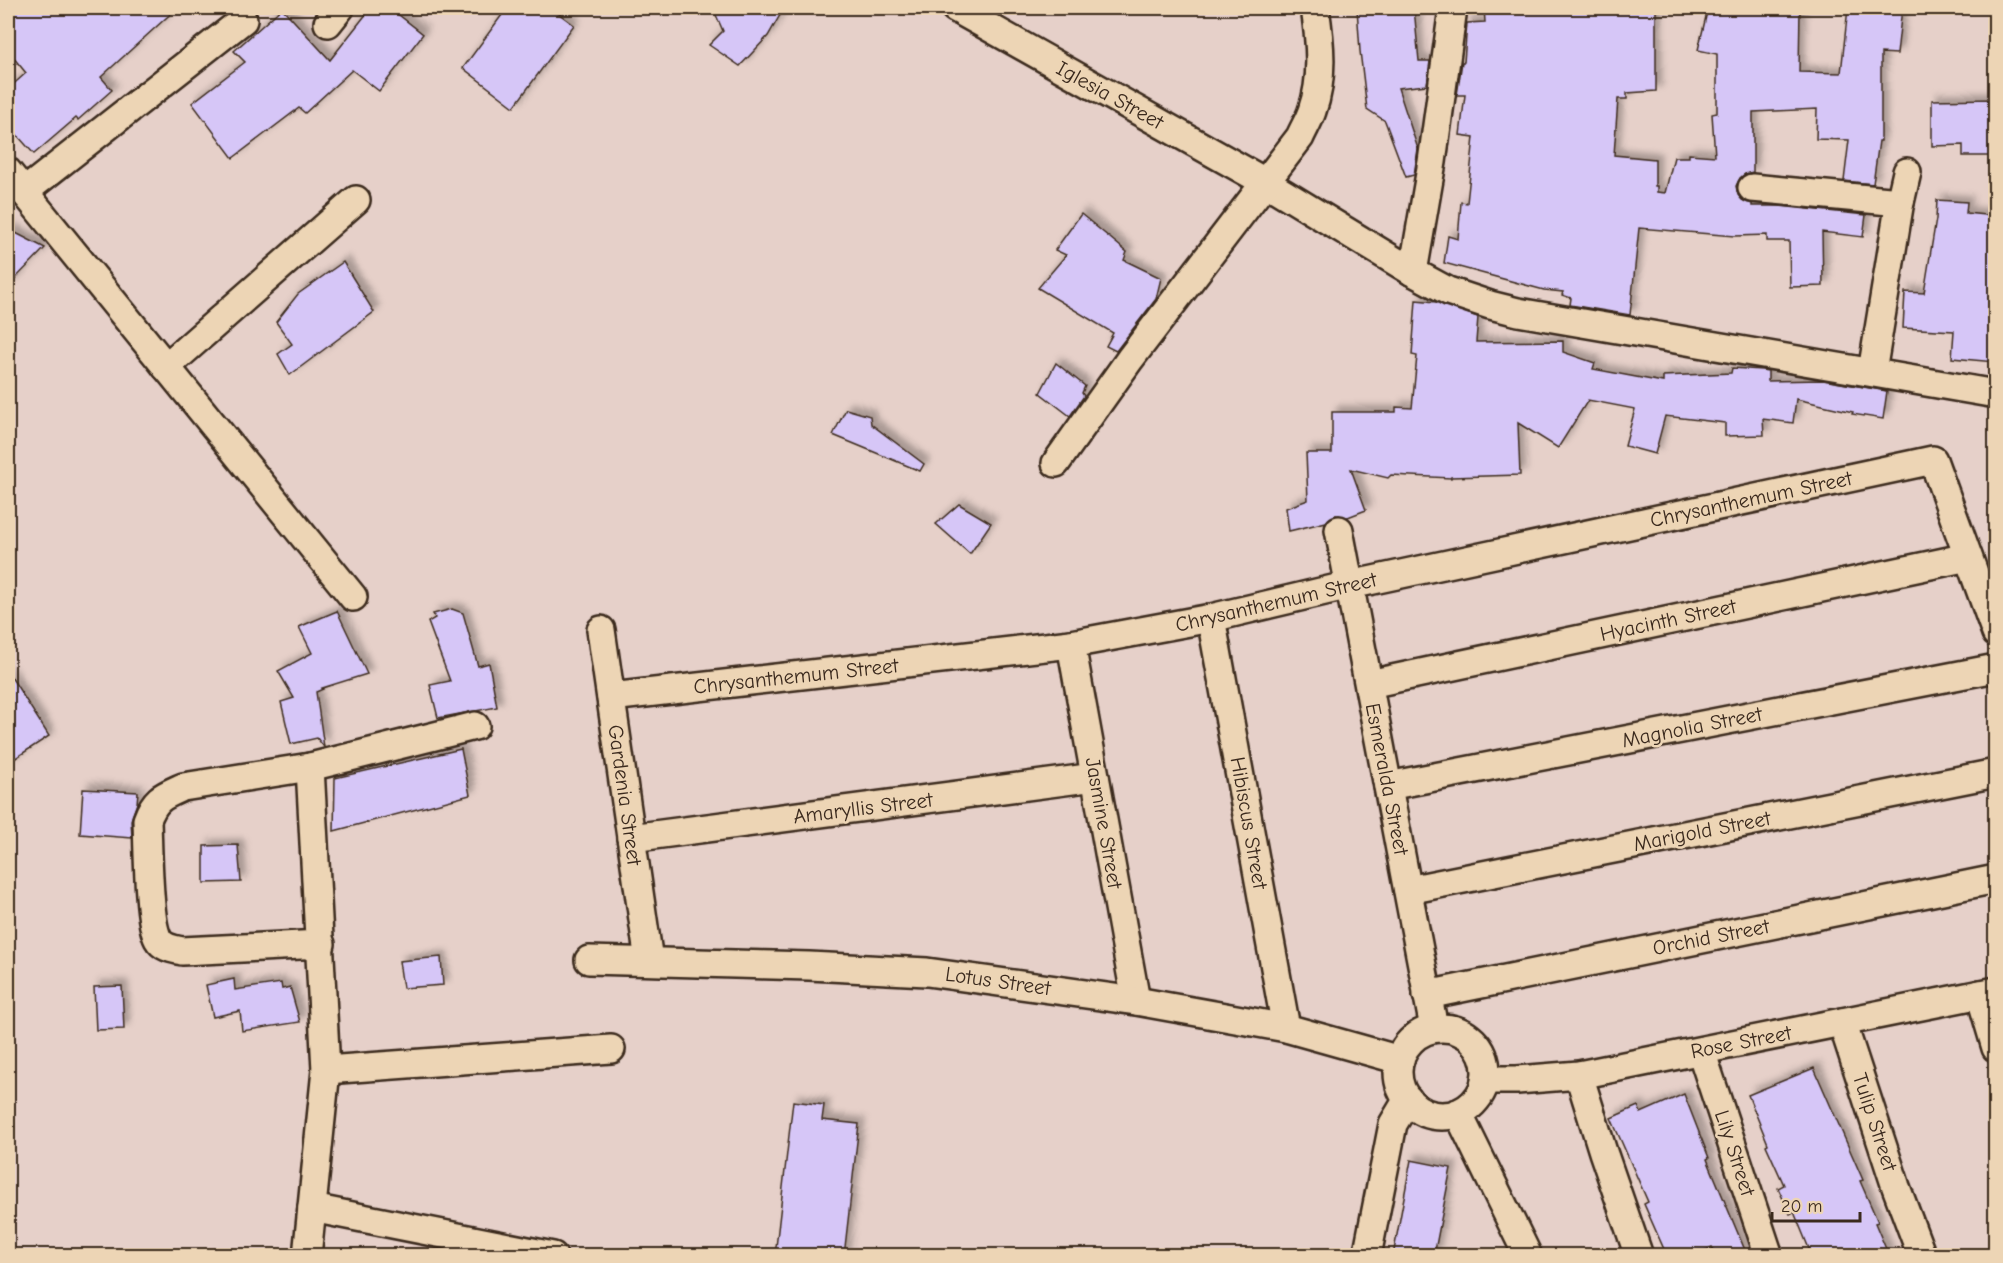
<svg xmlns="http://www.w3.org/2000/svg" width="2003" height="1263" font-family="'Comic Neue',sans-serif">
	<defs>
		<filter id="shadow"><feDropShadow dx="5.5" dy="-5.5" stdDeviation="3" flood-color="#0004"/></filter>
	</defs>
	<rect width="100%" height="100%" fill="#e6d0c9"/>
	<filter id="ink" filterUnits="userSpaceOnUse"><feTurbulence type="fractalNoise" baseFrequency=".0167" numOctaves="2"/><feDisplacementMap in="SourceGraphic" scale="12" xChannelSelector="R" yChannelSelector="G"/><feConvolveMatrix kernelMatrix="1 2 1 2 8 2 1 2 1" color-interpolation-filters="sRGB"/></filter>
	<g filter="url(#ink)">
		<g fill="#d6c6f7" stroke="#3b2a1e" stroke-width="1.5" filter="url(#shadow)">
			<path d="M8,8H177L101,77L112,90L78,120L76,118L34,154L8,125V89L26,73L8,51Z"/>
			<path d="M282,8L330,60L371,8H390L423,34L379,91L352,70L305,113L299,108L233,158L192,103L245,62L234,51Z"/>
			<path d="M507,8H551L574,25L514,107L463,68Z"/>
			<path d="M713,8H784L768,36L740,66L709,45L723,31Z"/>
			<path d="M1357,8H1414L1419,61H1430L1427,85L1398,88L1418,149L1414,175L1406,177L1385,121L1367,109L1360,51Z"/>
			<path d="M1484,8H1656V91L1627,93V99H1618L1614,155L1655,159V186H1657V192L1665,193L1674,157H1689V154L1715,156L1712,114L1717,113V54L1698,50L1708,8H1800L1799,72L1841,73L1848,8H1902L1897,54L1881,53V141H1879L1873,184L1844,181L1849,140L1816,139L1817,109L1753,112V172L1745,174L1740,178L1736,186L1738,195L1742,200L1752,204V206H1779L1866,215L1863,237L1822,232L1823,286L1790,287L1789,241H1767V235L1735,236L1639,228L1630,315L1570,305L1571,298L1562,295L1563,292L1544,290L1444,263L1448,236L1458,239L1461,202L1467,203L1474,137L1460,135L1465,95H1457L1462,62H1464L1467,23L1485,22Z"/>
			<path d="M1995,99V156H1963V145L1932,146V100Z"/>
			<path d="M1937,200L1967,202L1966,213L1995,216V362L1952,358L1954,331L1903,328L1905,292L1924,293L1936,219Z"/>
			<path d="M1081,214L1127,252L1124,260L1161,278L1156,299L1116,351L1106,346L1113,333L1038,288L1066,255L1055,250Z"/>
			<path d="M8,229L45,248L8,286Z"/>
			<path d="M343,262L374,312L290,375L278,354L292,344L276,322L298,294Z"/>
			<path d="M1416,300L1436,302L1478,317L1476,342L1563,341V352L1595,363L1593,369L1663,382V376L1731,373L1732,368L1762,370L1768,371V381L1823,380L1887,391L1883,419L1852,414L1853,412L1796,399L1793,423L1763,419L1764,435L1725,436V423L1665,416L1655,454L1625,446L1635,409L1588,400L1558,448L1518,423L1520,475L1451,477V478L1391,475L1388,478L1351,469L1366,510L1348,517L1335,515L1326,522L1289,531L1286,508L1308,500L1306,453H1332V412H1396V407L1412,408L1417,356L1412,355Z"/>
			<path d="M1056,363L1085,386L1082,393L1084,396L1070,416L1040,393Z"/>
			<path d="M846,409L870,416L871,424L924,464L920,471L833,435Z"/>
			<path d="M959,504L991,523L970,554L936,524Z"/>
			<path d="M452,609L463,613L478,666L489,663L497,707L438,718L430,685L450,681L428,622L435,618L433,614Z"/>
			<path d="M337,611L367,674L322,688L323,689L316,692L324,747L317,738L291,744L281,702L294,698L278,671L312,653L299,627Z"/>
			<path d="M8,672L49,736L8,763Z"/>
			<path d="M461,749L470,795L334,831L335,778Z"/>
			<path d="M83,789L138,792L137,803L131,820L132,838L80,834Z"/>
			<path d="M238,845L241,882L204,883V846Z"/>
			<path d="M441,957L443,985L403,988L399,961Z"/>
			<path d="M234,979L235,990L281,983L282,989L290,987L300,1022L242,1031L240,1011L213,1017L206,985Z"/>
			<path d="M122,986L124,1029L96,1030L94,987Z"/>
			<path d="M1814,1068L1863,1180L1860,1181L1878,1222L1875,1223L1889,1256H1812L1794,1212L1790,1214L1778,1188L1784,1185L1766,1145L1768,1144L1748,1095Z"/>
			<path d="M1684,1094L1709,1158L1707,1159L1747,1255H1715L1712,1247L1693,1256H1667L1644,1204L1648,1202L1611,1118L1638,1106L1641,1113Z"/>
			<path d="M793,1101L824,1105L822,1120L859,1124L844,1256H775Z"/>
			<path d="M1411,1160L1451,1168L1434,1256H1393Z"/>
		</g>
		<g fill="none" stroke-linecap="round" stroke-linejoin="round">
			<g stroke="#3b2a1e" stroke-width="32">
				<g id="minor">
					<path d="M955,8L1265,182L1413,272L1448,291L1490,305L1518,312L1996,394"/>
					<path d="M328,23L340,8"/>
					<path d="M8,172L353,597"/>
					<path d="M1752,188L1900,202"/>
					<path d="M24,192L243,20"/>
					<path d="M1413,272L1432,162L1453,8"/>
					<path d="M166,367L356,200"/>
					<path d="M1872,372L1899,207L1907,172"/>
					<path d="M1056,463L1130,359L1300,137C1304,128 1309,120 1312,111C1324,78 1320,41 1315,8"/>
					<path d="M1339,530L1434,1028"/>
					<path d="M1211,618L1286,1028"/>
					<path d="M601,630L649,961"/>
					<path d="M1071,644L1136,1001"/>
					<path d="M1369,684L1968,557"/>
					<path d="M611,697L1071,644L1211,618L1350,585L1933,460L1996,633"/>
					<path d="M1388,786L1996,668"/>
					<path d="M631,838L1095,777"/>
					<path d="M1408,890L1996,773"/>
					<path d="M321,944L182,951C173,949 163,948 158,939C148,921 148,844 147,820C155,798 163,796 183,787L310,767L475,726"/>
					<path d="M589,960L809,966L927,972L1136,1001L1286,1028L1400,1060"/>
					<path d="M1980,994L1996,1048"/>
					<path d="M1427,995L1996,879"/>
					<path d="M1842,1022L1896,1187L1922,1256"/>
					<circle cx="1442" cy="1072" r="44"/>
					<path d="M1701,1051L1769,1256"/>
					<path d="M326,1070L611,1049"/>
					<path d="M1579,1075L1603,1152L1639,1256"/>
					<path d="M1485,1080H1517L1579,1075L1996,991"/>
					<path d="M1458,1113L1528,1256"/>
					<path d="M312,1208L553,1256"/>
					<path d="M307,1256L326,1070L310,767"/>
					<path d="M1367,1256L1393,1124L1408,1099"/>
				</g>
			</g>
			<use href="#minor" stroke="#edd5b5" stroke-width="27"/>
		</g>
	</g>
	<g text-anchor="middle" stroke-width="5" stroke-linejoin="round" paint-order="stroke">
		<g font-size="21" fill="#3b2a1e" stroke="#edd5b5">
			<text transform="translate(1110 95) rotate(29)" y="7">Iglesia Street</text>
			<text transform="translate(1751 499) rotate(-12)" y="7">Chrysanthemum Street</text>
			<text transform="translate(1276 602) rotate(-13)" y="7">Chrysanthemum Street</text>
			<text transform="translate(1668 620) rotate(-12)" y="7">Hyacinth Street</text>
			<text transform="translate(796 676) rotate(-6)" y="7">Chrysanthemum Street</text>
			<text transform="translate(1692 727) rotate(-11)" y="7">Magnolia Street</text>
			<text transform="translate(1387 779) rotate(79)" y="7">Esmeralda Street</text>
			<text transform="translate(625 795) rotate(82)" y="7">Gardenia Street</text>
			<text transform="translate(863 808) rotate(-7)" y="7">Amaryllis Street</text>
			<text transform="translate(1104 823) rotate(80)" y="7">Jasmine Street</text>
			<text transform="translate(1249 823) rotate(80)" y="7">Hibiscus Street</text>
			<text transform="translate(1702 831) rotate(-11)" y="7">Marigold Street</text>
			<text transform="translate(1711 937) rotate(-11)" y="7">Orchid Street</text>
			<text transform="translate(998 981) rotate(8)" y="7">Lotus Street</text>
			<text transform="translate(1741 1042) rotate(-11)" y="7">Rose Street</text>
			<text transform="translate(1875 1122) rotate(72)" y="7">Tulip Street</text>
			<text transform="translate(1735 1153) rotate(72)" y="7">Lily Street</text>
		</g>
	</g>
	<rect width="2003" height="1263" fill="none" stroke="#edd5b5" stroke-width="30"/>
	<rect x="15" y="15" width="1973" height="1233" fill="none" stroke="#3b2a1e" stroke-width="2" filter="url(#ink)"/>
	<path d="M1772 1212v9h88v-9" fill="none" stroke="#3b2a1e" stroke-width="3"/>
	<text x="1781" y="1212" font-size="18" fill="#3b2a1e" stroke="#edd5b5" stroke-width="4.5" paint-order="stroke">20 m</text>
</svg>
